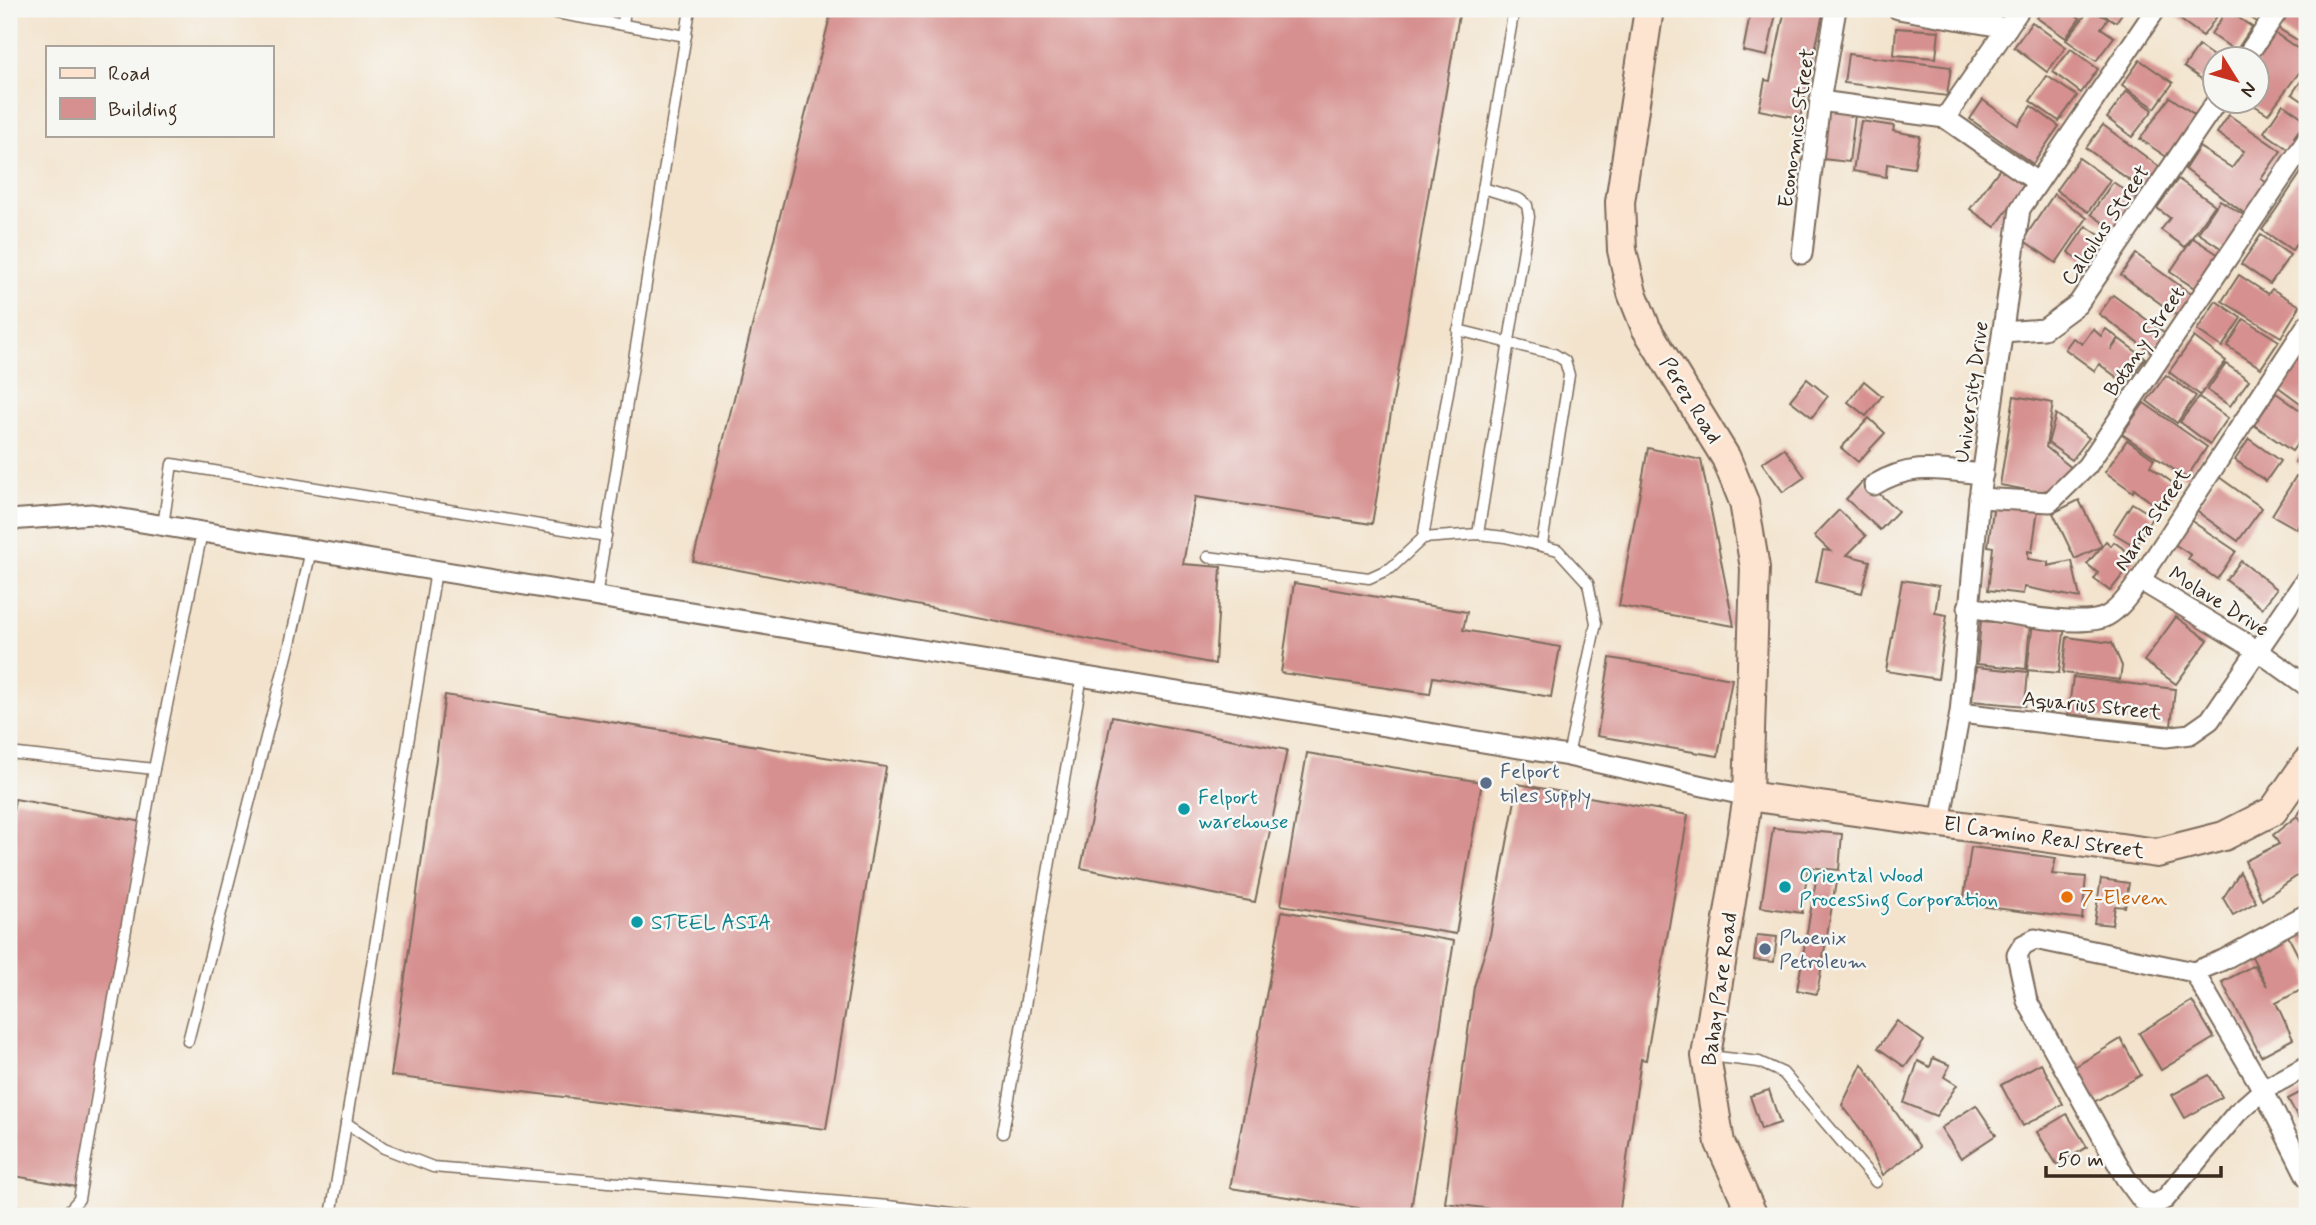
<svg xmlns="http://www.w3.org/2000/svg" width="2316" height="1225" font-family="Mynerve,sans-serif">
	<rect width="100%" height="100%" fill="#f6f6f2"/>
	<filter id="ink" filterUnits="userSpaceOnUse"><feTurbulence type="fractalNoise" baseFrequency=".0143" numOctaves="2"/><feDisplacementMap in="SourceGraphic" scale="14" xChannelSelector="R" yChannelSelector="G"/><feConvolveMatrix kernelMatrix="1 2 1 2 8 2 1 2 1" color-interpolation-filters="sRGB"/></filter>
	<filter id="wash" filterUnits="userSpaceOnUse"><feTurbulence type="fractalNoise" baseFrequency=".00686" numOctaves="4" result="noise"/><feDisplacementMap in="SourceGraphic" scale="28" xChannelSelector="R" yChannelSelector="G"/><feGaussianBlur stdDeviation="1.57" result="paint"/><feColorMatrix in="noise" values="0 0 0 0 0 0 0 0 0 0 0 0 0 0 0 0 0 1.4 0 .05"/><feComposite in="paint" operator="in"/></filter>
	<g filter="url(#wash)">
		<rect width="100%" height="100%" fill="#f3e3cc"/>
		<g id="blocks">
			<g fill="#d6908f">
				<path d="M832,9H1460L1372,524L1195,497L1183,564L1221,567L1215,664L693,561Z"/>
				<path d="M1751,9H1777L1767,56L1743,51Z"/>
				<path d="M1785,9H1824L1800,118L1759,110L1765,80L1770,81Z"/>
				<path d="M2043,9H2067L2080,18L2066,38L2037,18Z"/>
				<path d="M2090,9L2108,19L2101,28L2114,37L2096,61L2066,40Z"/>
				<path d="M2095,9H2125L2116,22Z"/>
				<path d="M2174,9H2222L2203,36L2171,13Z"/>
				<path d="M2237,9H2277L2265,27Z"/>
				<path d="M2292,9H2301L2307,13V46L2276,27Z"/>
				<path d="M2227,10L2252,27L2236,51L2211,34Z"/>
				<path d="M2032,22L2066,47L2047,72L2014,47Z"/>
				<path d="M1896,28L1939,31L1936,58L1894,55Z"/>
				<path d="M2275,33L2307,55V62L2268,114L2249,102H2257V60Z"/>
				<path d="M2199,46L2219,60H2214V69L2206,82L2184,67Z"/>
				<path d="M2071,49L2098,69L2081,93L2053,72Z"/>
				<path d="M1848,54L1951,67L1947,96L1844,83Z"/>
				<path d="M2140,60L2173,83L2155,108L2122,85Z"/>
				<path d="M2307,72V104L2292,94Z"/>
				<path d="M2047,76L2077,96L2059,121L2030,101Z"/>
				<path d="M2127,91L2153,110L2132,137L2107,118Z"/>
				<path d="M2170,97L2198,117L2168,158L2140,139Z"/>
				<path d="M1983,100L2018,125L2031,106L2059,126L2033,164L1970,119Z"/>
				<path d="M2283,104L2306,120L2294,137L2303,143L2295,154L2264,132Z"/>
				<path d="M1821,110L1855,115L1849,162L1814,158Z"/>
				<path d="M2229,115L2281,151L2261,179L2269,184L2248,216L2185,169L2199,147L2232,168L2244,151L2217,133Z"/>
				<path d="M1861,121L1894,126L1893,131L1920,136L1914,168L1887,164L1886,177L1853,171Z"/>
				<path d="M2103,125L2161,168L2144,191L2086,148Z"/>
				<path d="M2079,158L2110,180L2088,212L2056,190Z"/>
				<path d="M2004,163L2028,181L1995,227L1970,209Z"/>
				<path d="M2305,167L2307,169V227L2292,250L2262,230Z"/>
				<path d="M2178,179L2215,205L2185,247L2161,230L2170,218L2157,208Z"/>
				<path d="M2113,182L2142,202L2119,234L2091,214Z"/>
				<path d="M2054,194L2087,218L2056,263L2023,240Z"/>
				<path d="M2220,200L2248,218L2227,252L2198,233Z"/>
				<path d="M2086,226L2108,241L2089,267L2068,252Z"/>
				<path d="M2261,235L2290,255L2270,284L2241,264Z"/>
				<path d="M2193,238L2222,257L2199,291L2170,272Z"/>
				<path d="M2136,254L2194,296L2179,317L2121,275Z"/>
				<path d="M2239,275L2268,294L2272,289L2300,306L2281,337L2222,301Z"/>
				<path d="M2113,295L2165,333L2151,352L2099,314Z"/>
				<path d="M2216,301L2241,318L2222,347L2197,330Z"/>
				<path d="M2244,319L2279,341L2261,368L2227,346Z"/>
				<path d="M2093,329L2101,336L2106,329L2118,338L2111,350L2119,339L2145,358L2126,384L2099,364L2095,371L2065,349L2073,338L2082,344Z"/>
				<path d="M2194,337L2226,361L2200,395L2169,372Z"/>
				<path d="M2307,345V408L2277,386Z"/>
				<path d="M2226,364L2249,380L2230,406L2207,390Z"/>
				<path d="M2166,375L2196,396L2177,423L2147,401Z"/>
				<path d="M1807,379L1828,396L1812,417L1790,400Z"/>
				<path d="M1864,381L1882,396L1866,416L1848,402Z"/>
				<path d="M2276,393L2307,415V430L2292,451L2254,425Z"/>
				<path d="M2014,396L2053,403L2046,447L2073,469L2058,488L2038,492L2000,485Z"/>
				<path d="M2199,397L2228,418L2210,444L2180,422Z"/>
				<path d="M2144,403L2207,447L2186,478L2122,434Z"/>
				<path d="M2056,414L2089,438L2072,460L2048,443Z"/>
				<path d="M1869,418L1885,433L1858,462L1841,448Z"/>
				<path d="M2249,439L2280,461L2266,481L2235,460Z"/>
				<path d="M2127,440L2154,459L2150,466L2178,487L2161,510L2134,489L2133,492L2105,472Z"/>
				<path d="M2307,442V470L2295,462Z"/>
				<path d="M1648,448L1701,460L1734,626L1619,606Z"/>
				<path d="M1784,448L1805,477L1783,492L1762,463Z"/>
				<path d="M2296,476L2307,482V520L2303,518L2297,529L2272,515Z"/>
				<path d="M2219,477L2262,508L2238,541L2195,510Z"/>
				<path d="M1864,480L1898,511L1880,530L1846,499Z"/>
				<path d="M2079,500L2102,546L2075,559L2053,513Z"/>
				<path d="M1994,503L2038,509L2032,552L2028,551V559L2048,562V566L2072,561L2080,598L2024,587L2023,594L1988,590L1993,547L1988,546Z"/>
				<path d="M2132,503L2153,516L2135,546L2113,533Z"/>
				<path d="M1839,510L1866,536L1847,555L1870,561L1862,593L1816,582L1823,550L1830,551L1814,536Z"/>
				<path d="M2187,518L2236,551L2217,579L2188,559L2191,555L2171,542Z"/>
				<path d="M2106,541L2111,546L2114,542L2136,558L2110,591L2094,579L2098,573L2087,564Z"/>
				<path d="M2241,561L2277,589L2262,608L2226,580Z"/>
				<path d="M1902,580L1939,586L1935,613L1947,615L1938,679L1886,671Z"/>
				<path d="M1294,583L1467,612L1463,630L1560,647L1551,697L1433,677L1430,694L1281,673Z"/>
				<path d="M2176,617L2208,640L2176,684L2144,661Z"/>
				<path d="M1981,621L2030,625L2026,669L1977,664Z"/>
				<path d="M2033,622L2065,625L2059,673L2027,670Z"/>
				<path d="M2067,637L2112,643L2122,666L2120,680L2063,673Z"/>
				<path d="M1610,658L1732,679L1718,756L1597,736Z"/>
				<path d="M1976,667L2028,672L2025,706L1972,701Z"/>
				<path d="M2073,677L2175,689L2171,726L2068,714Z"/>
				<path d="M445,695L886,767L826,1129L391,1076Z"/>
				<path d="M1112,716L1287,750L1255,902L1081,868Z"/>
				<path d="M1307,753L1482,782L1456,934L1281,905Z"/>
				<path d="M1518,784L1688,815L1646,1060L1641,1059L1619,1216H1545L1445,1203L1474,987L1490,935Z"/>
				<path d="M15,799L143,822L77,1187L9,1175V835Z"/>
				<path d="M2307,801V824L2297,816L2307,829V880L2300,874L2262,900L2245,861L2279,844L2273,835L2297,816Z"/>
				<path d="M1773,828L1842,834L1839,870L1808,867L1802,913L1761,907Z"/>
				<path d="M1971,847L2056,858L2052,874L2086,877L2082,919L1963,904Z"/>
				<path d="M2240,872L2256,902L2233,915L2223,898Z"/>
				<path d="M1817,874L1837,876L1817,994L1797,990Z"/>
				<path d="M2101,879L2129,883L2125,907L2115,906L2112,925L2094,923Z"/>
				<path d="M1282,911L1454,941L1410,1216L1230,1188Z"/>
				<path d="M2307,928V947L2299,933Z"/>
				<path d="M2287,934L2307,973V987L2276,1003L2293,1039L2261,1056L2222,982L2254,965L2267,986L2250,953Z"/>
				<path d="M1757,935L1777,937L1774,962L1754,960Z"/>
				<path d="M2192,1001L2214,1038L2161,1070L2139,1033Z"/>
				<path d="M1897,1021L1924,1041L1905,1067L1878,1048Z"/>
				<path d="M2121,1039L2141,1075L2094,1102L2073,1068Z"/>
				<path d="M1933,1058L1950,1065L1944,1077L1957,1085L1936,1116L1904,1103L1918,1061L1930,1067Z"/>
				<path d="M2041,1063L2063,1104L2023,1126L2001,1085Z"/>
				<path d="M1862,1064L1920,1147L1883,1175L1862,1131L1842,1105Z"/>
				<path d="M2209,1075L2222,1097L2185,1118L2172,1095Z"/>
				<path d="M2307,1089V1125L2303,1127L2288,1099Z"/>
				<path d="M1769,1090L1780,1123L1761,1129L1750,1096Z"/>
				<path d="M1976,1105L1996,1135L1961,1158L1941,1128Z"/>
				<path d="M2067,1114L2087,1147L2057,1165L2037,1132Z"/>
			</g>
		</g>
	</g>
	<g filter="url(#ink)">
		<use href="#blocks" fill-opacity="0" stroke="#7b6b5b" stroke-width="2"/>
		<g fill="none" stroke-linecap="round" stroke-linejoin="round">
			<g stroke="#7b6b5b" stroke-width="13">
				<g id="lane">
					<path d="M533,9L686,36"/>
					<path d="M623,24L625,9"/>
					<path d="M1458,330L1554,354L1565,361L1569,375L1542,544"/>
					<path d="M163,526L172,464L606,536"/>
					<path d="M1478,534L1529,217L1527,205L1519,199L1483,188"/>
					<path d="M1423,538L1514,9"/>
					<path d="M1208,557L1369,578L1391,568L1423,538L1478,534L1505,537L1558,550L1588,583L1596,623L1568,756"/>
					<path d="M596,597L690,9"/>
					<path d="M9,753L154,769"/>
					<path d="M188,1041L290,644L311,550"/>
					<path d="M1710,1056L1759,1062L1783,1073L1876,1182"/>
					<path d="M346,1123L384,1148L433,1167L888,1206L967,1216"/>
					<path d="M1003,1133L1082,676"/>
					<path d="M9,1210L41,1216"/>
					<path d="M47,1216L67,1213L79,1199L154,769L202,532"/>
					<path d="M331,1216L436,571"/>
				</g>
			</g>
			<g stroke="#7b6b5b" stroke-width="23">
				<g id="street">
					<path d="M1898,9L2007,28"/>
					<path d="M2244,60L2279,9"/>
					<path d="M1820,101L1945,118L2037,182"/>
					<path d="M1945,118L2020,9"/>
					<path d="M1802,254L1820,101L1836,9"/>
					<path d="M2003,332L2044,329L2078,304L2216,102"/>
					<path d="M1874,485C1912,462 1940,470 1983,474"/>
					<path d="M1979,498L2050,502L2087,466L2307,140"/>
					<path d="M9,520L92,514L1568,756L1748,796"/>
					<path d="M2140,580L2258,651L2307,686"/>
					<path d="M1968,607C1999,611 2082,630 2107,616C2121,608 2131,592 2140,580L2307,325"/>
					<path d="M1960,713L2166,737L2190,734L2210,720L2307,578"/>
					<path d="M1940,822L1960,713L1979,498L2020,209L2156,9"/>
					<path d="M2307,914L2223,960L2194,972L2035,939L2023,945L2017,955L2027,1001L2125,1177L2142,1200L2153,1205L2165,1199L2237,1113L2263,1090L2307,1066"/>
					<path d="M2194,972L2263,1090L2307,1177"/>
				</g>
			</g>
			<g stroke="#7b6b5b" stroke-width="32">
				<g id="secondary">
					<path d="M1649,9L1620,202L1622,250L1632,293L1646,328L1726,458L1744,502L1755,568L1748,796L1706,1056L1720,1143L1753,1216"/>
					<path d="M1748,796L2157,853L2224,836L2273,811L2307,762"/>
				</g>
			</g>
			<use href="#lane" stroke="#fff" stroke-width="10"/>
			<use href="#street" stroke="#fff" stroke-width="19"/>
			<use href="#secondary" stroke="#fde4d1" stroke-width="28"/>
		</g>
	</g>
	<g fill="#5c6f8a" stroke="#f6f6f2" stroke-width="2.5">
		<circle cx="1486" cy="783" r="7"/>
		<circle cx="1765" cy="949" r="7"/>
	</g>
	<g fill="#0f9aa8" stroke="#f6f6f2" stroke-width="2.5">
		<circle cx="1184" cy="809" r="7"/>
		<circle cx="1785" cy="887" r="7"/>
		<circle cx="637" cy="922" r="7"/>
	</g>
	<circle fill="#e8710a" stroke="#f6f6f2" stroke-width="2.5" cx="2067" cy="897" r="7"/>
	<g text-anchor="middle" stroke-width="5" stroke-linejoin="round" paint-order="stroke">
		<g font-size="21" fill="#3b2a1e" stroke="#f6f6f2">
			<text transform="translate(1796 128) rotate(-82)" y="7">Economics Street</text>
			<text transform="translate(2105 225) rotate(-56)" y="7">Calculus Street</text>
			<text transform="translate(2144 341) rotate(-56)" y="7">Botany Street</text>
			<text transform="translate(1971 392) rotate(-82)" y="7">University Drive</text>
			<text transform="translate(1691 400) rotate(58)" y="7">Perez Road</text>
			<text transform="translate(2152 519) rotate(-56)" y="7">Narra Street</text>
			<text transform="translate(2219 601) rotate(32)" y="7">Molave Drive</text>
			<text transform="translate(2092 705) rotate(6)" y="7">Aquarius Street</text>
			<text transform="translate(2044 837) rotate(8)" y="7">El Camino Real Street</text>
			<text transform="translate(1719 989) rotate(-82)" y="7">Bahay Pare Road</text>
		</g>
		<g font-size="21" fill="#4e5e75" stroke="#f6f6f2" text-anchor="start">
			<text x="1500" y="778">Felport<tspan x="1500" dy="24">tiles supply</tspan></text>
			<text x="1779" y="944">Phoenix<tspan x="1779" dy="24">Petroleum</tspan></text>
		</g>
		<g font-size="21" fill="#0d838f" stroke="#f6f6f2" text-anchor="start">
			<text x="1198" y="804">Felport<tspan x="1198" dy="24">warehouse</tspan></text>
			<text x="1799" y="882">Oriental Wood<tspan x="1799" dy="24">Processing Corporation</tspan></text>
			<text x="651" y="929">STEEL ASIA</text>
		</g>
		<g font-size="21" fill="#c56008" stroke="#f6f6f2" text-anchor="start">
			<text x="2081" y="904">7-Eleven</text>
		</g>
	</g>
	<rect width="2316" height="1225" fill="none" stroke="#f6f6f2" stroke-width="35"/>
	<rect x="46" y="46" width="228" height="91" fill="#f6f6f2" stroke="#aba49d" stroke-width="2"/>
	<rect x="60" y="68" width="35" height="10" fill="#fde4d1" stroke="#aba49d" stroke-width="2"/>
	<text x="108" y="80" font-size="21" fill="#3b2a1e">Road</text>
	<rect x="60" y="98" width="35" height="21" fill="#d6908f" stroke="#aba49d" stroke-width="2"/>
	<text x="108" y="116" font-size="21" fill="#3b2a1e">Building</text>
	<g transform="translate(2236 80) rotate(127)"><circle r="33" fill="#f6f6f2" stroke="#aba49d" stroke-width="2"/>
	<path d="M0-5L12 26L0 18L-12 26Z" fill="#c8321e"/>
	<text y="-10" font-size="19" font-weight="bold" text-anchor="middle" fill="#3b2a1e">N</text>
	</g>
	<path d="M2046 1166v10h175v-10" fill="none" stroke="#3b2a1e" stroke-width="3.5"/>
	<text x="2057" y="1166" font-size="21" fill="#3b2a1e" stroke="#f6f6f2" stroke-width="5" paint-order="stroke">50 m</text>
</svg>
